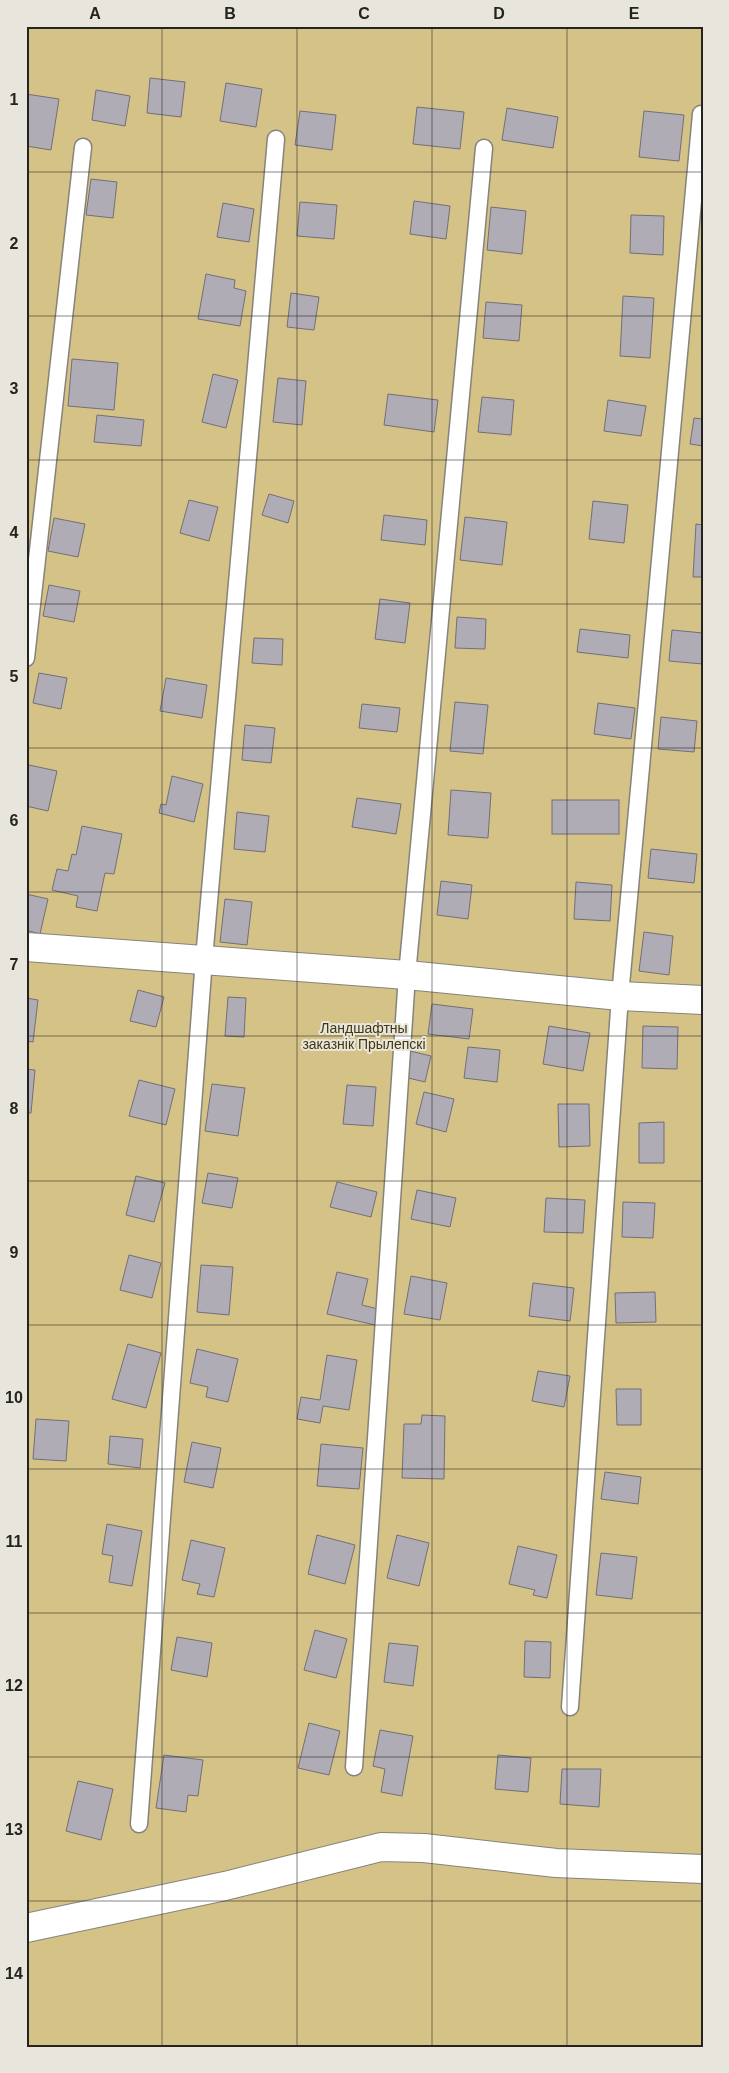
<svg xmlns="http://www.w3.org/2000/svg" width="729" height="2073" font-family="Arial,sans-serif">
	<rect width="100%" height="100%" fill="#e8e5dc"/>
	<rect fill="#d5c287" x="26" y="26" width="677" height="2021"/>
	<g fill="#b0acb5" stroke="#726f77">
		<path d="M150,78L185,82L181,117L147,113Z"/>
		<path d="M226,83L262,89L256,127L220,121Z"/>
		<path d="M96,90L130,96L125,126L92,120Z"/>
		<path d="M26,94L59,99L51,150L26,146Z"/>
		<path d="M417,107L464,112L460,149L413,144Z"/>
		<path d="M507,108L558,117L553,148L502,140Z"/>
		<path d="M300,111L336,115L332,150L295,145Z"/>
		<path d="M644,111L684,115L679,161L639,157Z"/>
		<path d="M91,179L117,182L113,218L86,215Z"/>
		<path d="M414,201L450,206L446,239L410,234Z"/>
		<path d="M300,202L337,205L334,239L297,236Z"/>
		<path d="M223,203L254,209L249,242L217,237Z"/>
		<path d="M491,207L526,211L522,254L487,250Z"/>
		<path d="M631,215L664,216L663,255L630,253Z"/>
		<path d="M206,274L235,280L234,288L246,291L240,326L198,319Z"/>
		<path d="M291,293L319,297L314,330L287,327Z"/>
		<path d="M623,296L654,298L650,358L620,356Z"/>
		<path d="M486,302L522,305L519,341L483,338Z"/>
		<path d="M72,359L118,363L114,410L68,406Z"/>
		<path d="M213,374L238,380L226,428L202,422Z"/>
		<path d="M278,378L306,381L302,425L273,422Z"/>
		<path d="M388,394L438,400L434,432L384,425Z"/>
		<path d="M482,397L514,400L511,435L478,432Z"/>
		<path d="M608,400L646,406L641,436L604,431Z"/>
		<path d="M97,415L144,420L141,446L94,442Z"/>
		<path d="M694,418L703,419V446L690,444Z"/>
		<path d="M269,494L294,501L288,523L262,515Z"/>
		<path d="M189,500L218,507L209,541L180,533Z"/>
		<path d="M593,501L628,505L624,543L589,539Z"/>
		<path d="M384,515L427,520L425,545L381,540Z"/>
		<path d="M465,517L507,522L502,565L460,560Z"/>
		<path d="M54,518L85,524L78,557L48,551Z"/>
		<path d="M696,524L703,525V577H693Z"/>
		<path d="M49,585L80,591L74,622L43,616Z"/>
		<path d="M380,599L410,603L405,643L375,639Z"/>
		<path d="M457,617L486,619L485,649L455,648Z"/>
		<path d="M580,629L630,635L628,658L577,652Z"/>
		<path d="M672,630L703,633V664L669,661Z"/>
		<path d="M254,638L283,639L282,665L252,663Z"/>
		<path d="M39,673L67,678L61,709L33,703Z"/>
		<path d="M166,678L207,685L202,718L160,711Z"/>
		<path d="M455,702L488,705L483,754L450,751Z"/>
		<path d="M598,703L635,708L631,739L594,734Z"/>
		<path d="M362,704L400,708L397,732L359,728Z"/>
		<path d="M661,717L697,721L694,752L658,749Z"/>
		<path d="M245,725L275,728L271,763L242,760Z"/>
		<path d="M29,765L57,771L48,811L26,806V775Z"/>
		<path d="M172,776L203,784L194,822L159,813L161,804L166,805Z"/>
		<path d="M451,790L491,793L488,838L448,835Z"/>
		<path d="M357,798L401,804L396,834L352,827Z"/>
		<rect x="552" y="800" width="67" height="34"/>
		<path d="M237,812L269,816L265,852L234,849Z"/>
		<path d="M82,826L122,834L114,874L105,873L97,911L76,907L78,896L52,890L57,869L68,871L72,854L76,855Z"/>
		<path d="M651,849L697,854L694,883L648,878Z"/>
		<path d="M441,881L472,885L468,919L437,915Z"/>
		<path d="M576,882L612,885L610,921L574,919Z"/>
		<path d="M26,894L48,899L40,934L26,930Z"/>
		<path d="M225,899L252,902L247,945L220,942Z"/>
		<path d="M644,932L673,936L669,975L639,971Z"/>
		<path d="M138,990L164,997L156,1027L130,1021Z"/>
		<path d="M228,997L246,998L244,1037L225,1036Z"/>
		<path d="M26,998L38,1000L33,1042L26,1041Z"/>
		<path d="M432,1004L473,1009L469,1039L428,1034Z"/>
		<path d="M549,1026L590,1033L583,1071L543,1064Z"/>
		<path d="M643,1026L678,1027L677,1069L642,1068Z"/>
		<path d="M468,1047L500,1050L497,1082L464,1078Z"/>
		<path d="M410,1051L431,1056L425,1082L404,1077Z"/>
		<path d="M26,1069L35,1070L31,1113H26Z"/>
		<path d="M139,1080L175,1089L166,1125L129,1116Z"/>
		<path d="M212,1084L245,1088L238,1136L205,1131Z"/>
		<path d="M347,1085L376,1087L373,1126L343,1124Z"/>
		<path d="M424,1092L454,1099L446,1132L416,1124Z"/>
		<path d="M558,1104H589L590,1146L559,1147Z"/>
		<path d="M664,1122V1163H639V1123Z"/>
		<path d="M208,1173L238,1178L232,1208L202,1203Z"/>
		<path d="M136,1176L165,1183L154,1222L126,1215Z"/>
		<path d="M337,1182L377,1192L371,1217L330,1207Z"/>
		<path d="M417,1190L456,1198L450,1227L411,1219Z"/>
		<path d="M546,1198L585,1200L583,1233L544,1232Z"/>
		<path d="M623,1202L655,1203L653,1238L622,1237Z"/>
		<path d="M129,1255L161,1263L152,1298L120,1290Z"/>
		<path d="M201,1265L233,1267L229,1315L197,1312Z"/>
		<path d="M337,1272L368,1279L362,1305L378,1309L375,1325L327,1314Z"/>
		<path d="M411,1276L447,1283L440,1320L404,1314Z"/>
		<path d="M533,1283L574,1288L570,1321L529,1316Z"/>
		<path d="M655,1292L656,1322L616,1323L615,1293Z"/>
		<path d="M128,1344L161,1353L146,1408L112,1399Z"/>
		<path d="M197,1349L238,1359L228,1402L206,1397L208,1387L190,1383Z"/>
		<path d="M327,1355L357,1360L349,1410L323,1406L320,1423L297,1419L301,1397L320,1400Z"/>
		<path d="M538,1371L570,1376L564,1407L532,1401Z"/>
		<path d="M616,1389H641V1425H617Z"/>
		<path d="M422,1415L445,1416L444,1479L402,1478L404,1424H421Z"/>
		<path d="M36,1419L69,1421L66,1461L33,1459Z"/>
		<path d="M110,1436L143,1439L140,1468L108,1464Z"/>
		<path d="M192,1442L221,1448L213,1488L184,1482Z"/>
		<path d="M321,1444L363,1448L359,1489L317,1486Z"/>
		<path d="M605,1472L641,1477L638,1504L601,1499Z"/>
		<path d="M107,1524L142,1531L132,1586L109,1582L113,1556L102,1554Z"/>
		<path d="M317,1535L355,1545L345,1584L308,1574Z"/>
		<path d="M397,1535L429,1543L419,1586L387,1578Z"/>
		<path d="M191,1540L225,1548L214,1597L197,1594L200,1584L182,1580Z"/>
		<path d="M518,1546L557,1555L547,1598L533,1595L535,1590L509,1584Z"/>
		<path d="M601,1553L637,1557L632,1599L596,1595Z"/>
		<path d="M315,1630L347,1639L336,1678L304,1670Z"/>
		<path d="M177,1637L212,1643L207,1677L171,1670Z"/>
		<path d="M525,1641L551,1642L550,1678L524,1677Z"/>
		<path d="M389,1643L418,1646L413,1686L384,1682Z"/>
		<path d="M309,1723L340,1731L329,1775L298,1768Z"/>
		<path d="M380,1730L413,1736L402,1796L381,1792L385,1769L373,1766Z"/>
		<path d="M164,1755L203,1760L198,1796L188,1795L186,1812L156,1808Z"/>
		<path d="M498,1755L531,1758L528,1792L495,1789Z"/>
		<path d="M562,1769H601L599,1807L560,1804Z"/>
		<path d="M78,1781L113,1789L101,1840L66,1831Z"/>
	</g>
	<g fill="none" stroke-linecap="round" stroke-linejoin="round">
		<g stroke="#86837b" stroke-width="19">
			<g id="service">
				<path d="M26,658L83,147"/>
				<path d="M570,1707L620,996L701,114"/>
				<path d="M354,1767L407,975L484,148"/>
				<path d="M139,1824L204,959L276,139"/>
			</g>
		</g>
		<g stroke="#86837b" stroke-width="30">
			<g id="minor">
				<path d="M26,947L407,975L620,996L703,1000"/>
				<path d="M26,1928L225,1886L381,1847L424,1848L556,1863L703,1869"/>
			</g>
		</g>
		<use href="#service" stroke="#fff" stroke-width="16"/>
		<use href="#minor" stroke="#fff" stroke-width="28"/>
	</g>
	<path fill="none" stroke="#242320" stroke-width="1" stroke-opacity="0.55" d="M162,26V2047M297,26V2047M432,26V2047M567,26V2047M26,172H703M26,316H703M26,460H703M26,604H703M26,748H703M26,892H703M26,1036H703M26,1181H703M26,1325H703M26,1469H703M26,1613H703M26,1757H703M26,1901H703"/>
	<g text-anchor="middle" stroke-width="4" stroke-linejoin="round" paint-order="stroke">
		<g font-size="14" fill="#43370d" stroke="#e8e5dc">
			<text x="364" y="1033">Ландшафтны<tspan x="364" dy="16">заказнік Прылепскі</tspan></text>
		</g>
	</g>
	<rect width="729" height="2073" fill="none" stroke="#e8e5dc" stroke-width="55"/>
	<rect x="28" y="28" width="674" height="2018" fill="none" stroke="#242320" stroke-width="2"/>
	<g font-size="16" text-anchor="middle" font-weight="bold" fill="#242320">
		<text x="95" y="19">A</text>
		<text x="230" y="19">B</text>
		<text x="364" y="19">C</text>
		<text x="499" y="19">D</text>
		<text x="634" y="19">E</text>
		<text x="14" y="105">1</text>
		<text x="14" y="249">2</text>
		<text x="14" y="394">3</text>
		<text x="14" y="538">4</text>
		<text x="14" y="682">5</text>
		<text x="14" y="826">6</text>
		<text x="14" y="970">7</text>
		<text x="14" y="1114">8</text>
		<text x="14" y="1258">9</text>
		<text x="14" y="1403">10</text>
		<text x="14" y="1547">11</text>
		<text x="14" y="1691">12</text>
		<text x="14" y="1835">13</text>
		<text x="14" y="1979">14</text>
	</g>
</svg>
